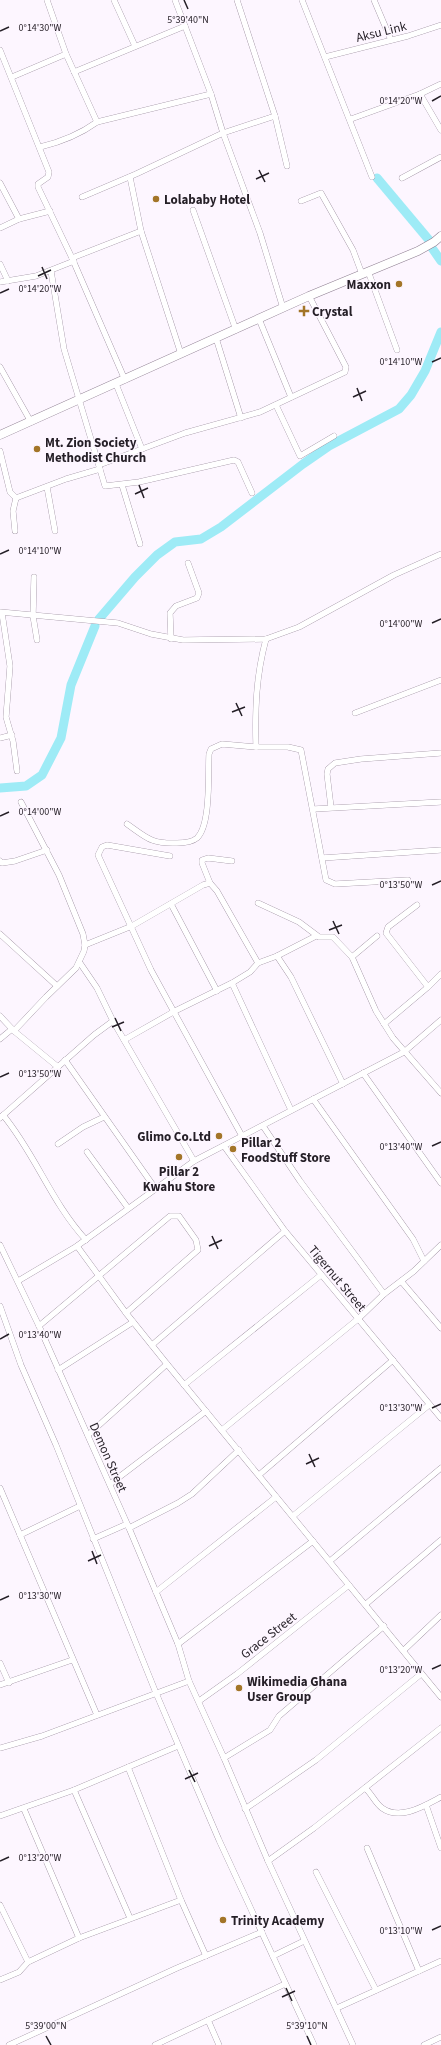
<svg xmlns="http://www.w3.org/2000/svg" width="441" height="2045" font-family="'Source Sans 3',sans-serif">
	<rect width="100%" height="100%" fill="#fdf6ff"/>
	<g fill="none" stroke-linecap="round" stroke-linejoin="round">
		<g stroke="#9eebf6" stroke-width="9">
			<path d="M377,178L429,240"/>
			<path d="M432,248L441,261"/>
			<path d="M99,619L135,577L157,555L175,542L201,539L221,527L303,464L329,446L399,409L411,395L425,371L441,332"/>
			<path d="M0,788L26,786L42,775L61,738L71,685L95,626"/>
		</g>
		<g stroke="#8d7d90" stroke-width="6">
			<g id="minor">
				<path d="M47,0L66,54L97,122"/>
				<path d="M114,0L135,46"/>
				<path d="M237,0L275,116L223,133L260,233L283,308"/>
				<path d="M302,0L372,177"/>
				<path d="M374,0L391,40"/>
				<path d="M0,50L49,172L48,177L38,184V187L72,258L125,380"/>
				<path d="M325,57L408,36L441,25"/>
				<path d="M74,72L185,26"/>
				<path d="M12,77L66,54"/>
				<path d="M420,94L441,84"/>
				<path d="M275,116L287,166"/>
				<path d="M351,119L420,94L441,130"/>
				<path d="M40,147C61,142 79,135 97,122L211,94"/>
				<path d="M130,177L141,231L181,354"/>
				<path d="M402,178L441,157"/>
				<path d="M0,183L19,219"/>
				<path d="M82,197L136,174L223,133L211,94L175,0"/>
				<path d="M301,201L321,193L353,250L362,274"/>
				<path d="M193,210L236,330"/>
				<path d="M0,228L19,219L50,211"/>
				<path d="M72,258L141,231"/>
				<path d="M0,264L8,281"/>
				<path d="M51,271L64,349L105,486L139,482L234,460L238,462L252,493"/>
				<path d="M368,271L397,350"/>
				<path d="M0,282L36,276L74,261"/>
				<path d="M259,319L291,397"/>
				<path d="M216,338L241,418"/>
				<path d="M0,367L31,422"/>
				<path d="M116,384L142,449"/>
				<path d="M276,405L300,456L334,436"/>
				<path d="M0,451L10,492L16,498L66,479L100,469"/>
				<path d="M99,465L185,433L260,412L345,372L346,367L309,296"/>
				<path d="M122,485L140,544"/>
				<path d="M47,487L55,531"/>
				<path d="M15,531L13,511L16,498"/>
				<path d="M34,577L33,616L37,640"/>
				<path d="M0,612L118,623L151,634L183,640L266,639L299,627L394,575L441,554"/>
				<path d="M2,613L10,666L6,717L13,741L17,771"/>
				<path d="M171,639L170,613L176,606L197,598L199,593L188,563"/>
				<path d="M355,713L441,680"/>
				<path d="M0,738L12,735"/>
				<path d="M256,747H288L301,750L326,880L335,884L408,880"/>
				<path d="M331,807L327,774L328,769L335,763L361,759L441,753"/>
				<path d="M314,809L441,802"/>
				<path d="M127,824C147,838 151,844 177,843C183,843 191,843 197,838C211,825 208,774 209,754L211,749L222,744L256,747C255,708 256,676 266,639"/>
				<path d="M170,856L107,845L102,847L98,855L151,970L242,1136"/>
				<path d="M322,858L441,850"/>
				<path d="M0,861L2,863L15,861L47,850"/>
				<path d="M232,861L208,858L202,860V863L210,883L217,891L258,963"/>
				<path d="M258,903L299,922L319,937H333L352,957L376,1011L393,1038L441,1093"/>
				<path d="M171,904L217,991"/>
				<path d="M417,905L388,927L386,933L428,987"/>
				<path d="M0,934L57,986"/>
				<path d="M85,945L132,926L203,885L210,883"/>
				<path d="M277,956L291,977L343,1084"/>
				<path d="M352,957L377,936"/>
				<path d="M80,963L97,988L113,1021L194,1161"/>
				<path d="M232,983L291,1110"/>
				<path d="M0,1016L14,1031L58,1067"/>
				<path d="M384,1024L428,987L441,974"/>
				<path d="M14,1031L46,997L76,968L84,951L85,945L83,934L59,875L21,802"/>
				<path d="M0,1039L12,1029"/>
				<path d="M124,1040L175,1011L232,983L250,972L258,963L277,956L316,936"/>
				<path d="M65,1060L155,1188"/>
				<path d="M363,1073L441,1183"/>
				<path d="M313,1099L413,1239L424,1261"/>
				<path d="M3,1115C36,1155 51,1202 86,1240"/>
				<path d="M0,1118L94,1035L113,1021"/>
				<path d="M263,1126L300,1181L384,1294"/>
				<path d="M58,1144L83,1127L104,1117"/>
				<path d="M224,1146L285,1231L441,1418"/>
				<path d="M87,1152L128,1208"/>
				<path d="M0,1245L39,1326L129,1528L178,1644L189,1681L224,1758L268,1861L353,2045"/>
				<path d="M77,1246L126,1313L167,1364L441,1697"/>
				<path d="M18,1281L77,1246L194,1161L404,1052L441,1020"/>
				<path d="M401,1281L441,1328"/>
				<path d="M0,1306L21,1365L56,1445L156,1693L219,1840L314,2045"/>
				<path d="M39,1326L170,1216H179L196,1240L198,1250L126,1313"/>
				<path d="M152,1345L285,1231"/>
				<path d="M58,1370L133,1322"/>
				<path d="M184,1385L321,1275"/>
				<path d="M222,1430L358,1319L384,1294L414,1271L441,1245"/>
				<path d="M88,1435L167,1364"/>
				<path d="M259,1475L393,1360"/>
				<path d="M110,1484L206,1411"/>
				<path d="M0,1488L97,1715"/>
				<path d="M293,1516L429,1405"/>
				<path d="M129,1528L178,1503L192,1494L239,1450"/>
				<path d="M20,1535L80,1506"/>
				<path d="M93,1539L127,1524"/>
				<path d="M330,1561L441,1468"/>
				<path d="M156,1592L276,1497"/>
				<path d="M366,1604L441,1540"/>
				<path d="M178,1644L313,1541"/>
				<path d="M404,1650L441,1615"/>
				<path d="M0,1663L9,1683"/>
				<path d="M0,1685L72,1660"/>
				<path d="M199,1701L237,1674L349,1585"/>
				<path d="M0,1748L42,1736L189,1681"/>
				<path d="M224,1758L270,1730L279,1716L384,1626"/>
				<path d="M128,1767L181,1900L206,1956"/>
				<path d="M365,1788C372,1794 375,1803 382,1808C400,1821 424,1806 441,1797"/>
				<path d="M74,1790L130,1918"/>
				<path d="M426,1805L441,1848"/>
				<path d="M24,1809L79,1938"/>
				<path d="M245,1809L316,1760L421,1674"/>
				<path d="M0,1816L74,1790L178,1746"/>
				<path d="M367,1848L419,1971"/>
				<path d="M268,1861L314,1828L441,1728"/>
				<path d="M316,1872L376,1990"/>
				<path d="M0,1905L28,1962"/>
				<path d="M273,1956L304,1941"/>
				<path d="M0,1980L19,1972L28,1962L79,1938L181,1900"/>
				<path d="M337,2008L441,1961"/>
				<path d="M208,2020L219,2045"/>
				<path d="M9,2045L177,1968L262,1932"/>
				<path d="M155,2045L285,1984"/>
				<path d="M424,2045L441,2037"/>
			</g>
		</g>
		<g stroke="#8d7d90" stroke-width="9">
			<path id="secondary" d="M0,435L309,296L418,251L434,242L441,236"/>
		</g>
		<use href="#minor" stroke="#fff" stroke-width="5.5"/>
		<use href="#secondary" stroke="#fff" stroke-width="8"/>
	</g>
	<path fill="none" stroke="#251f27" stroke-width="1.5" d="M184,0L188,9M0,31L9,27M432,101L441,96M259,170L265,182M256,179L269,173M42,267L47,279M38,276L51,270M0,293L9,289M432,362L441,358M357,388L362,401M353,397L366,391M139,485L144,498M135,494L148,488M0,554L9,550M432,623L441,619M236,703L242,716M232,712L245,707M0,816L9,812M432,885L441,881M333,921L339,934M329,930L342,925M115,1018L121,1031M112,1027L124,1022M0,1077L9,1073M432,1146L441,1142M212,1236L218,1249M209,1246L222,1240M0,1339L9,1334M432,1408L441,1404M309,1454L315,1467M306,1464L319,1458M92,1551L97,1564M88,1561L101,1555M0,1600L9,1596M432,1669L441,1665M189,1770L195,1782M185,1779L198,1773M0,1861L9,1857M432,1930L441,1926M286,1988L292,2001M282,1997L295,1991M46,2036L51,2045M307,2036L311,2045"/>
	<g fill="#a37528" stroke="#fdf6ff" stroke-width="1.5">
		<circle cx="156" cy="199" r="4"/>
		<circle cx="399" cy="284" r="4"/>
		<path d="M302 305h4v4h4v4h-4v4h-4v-4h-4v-4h4z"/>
		<circle cx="37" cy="449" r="4"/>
		<circle cx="219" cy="1136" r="4"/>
		<circle cx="233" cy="1149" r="4"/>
		<circle cx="179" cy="1157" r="4"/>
		<circle cx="239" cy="1688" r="4"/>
		<circle cx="223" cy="1920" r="4"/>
	</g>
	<g text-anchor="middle" stroke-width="3" stroke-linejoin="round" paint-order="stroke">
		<g font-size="13" fill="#251f27" stroke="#fdf6ff">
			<text transform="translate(381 31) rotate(-14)" y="5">Aksu Link</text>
			<text transform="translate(338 1278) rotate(50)" y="5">Tigernut Street</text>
			<text transform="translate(109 1457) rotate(66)" y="5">Demon Street</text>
			<text transform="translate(268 1635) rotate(-38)" y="5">Grace Street</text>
		</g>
		<g font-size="13" font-weight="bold" fill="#251f27" stroke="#fdf6ff" text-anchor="start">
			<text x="164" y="204">Lolababy Hotel</text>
			<text x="391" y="289" text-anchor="end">Maxxon</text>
			<text x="312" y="316">Crystal</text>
			<text x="45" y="447">Mt. Zion Society<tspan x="45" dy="15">Methodist Church</tspan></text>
			<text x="211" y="1141" text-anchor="end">Glimo Co.Ltd</text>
			<text x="241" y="1147">Pillar 2<tspan x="241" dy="15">FoodStuff Store</tspan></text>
			<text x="179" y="1176" text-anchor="middle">Pillar 2<tspan x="179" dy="15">Kwahu Store</tspan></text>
			<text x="247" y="1686">Wikimedia Ghana<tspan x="247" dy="15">User Group</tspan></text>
			<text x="231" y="1925">Trinity Academy</text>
		</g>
	</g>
	<g font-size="10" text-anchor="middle" fill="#251f27" stroke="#fdf6ff" stroke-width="3" stroke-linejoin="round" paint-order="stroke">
		<text x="188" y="23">5°39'40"N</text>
		<text x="40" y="31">0°14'30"W</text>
		<text x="401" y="104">0°14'20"W</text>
		<text x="40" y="292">0°14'20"W</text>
		<text x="401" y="365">0°14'10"W</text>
		<text x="40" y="554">0°14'10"W</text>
		<text x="401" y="627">0°14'00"W</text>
		<text x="40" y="815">0°14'00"W</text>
		<text x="401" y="888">0°13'50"W</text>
		<text x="40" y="1077">0°13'50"W</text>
		<text x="401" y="1150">0°13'40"W</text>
		<text x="40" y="1338">0°13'40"W</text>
		<text x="401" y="1411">0°13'30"W</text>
		<text x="40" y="1599">0°13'30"W</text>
		<text x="401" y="1673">0°13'20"W</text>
		<text x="40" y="1861">0°13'20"W</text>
		<text x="401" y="1934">0°13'10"W</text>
		<text x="46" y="2029">5°39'00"N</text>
		<text x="307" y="2029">5°39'10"N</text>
	</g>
</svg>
